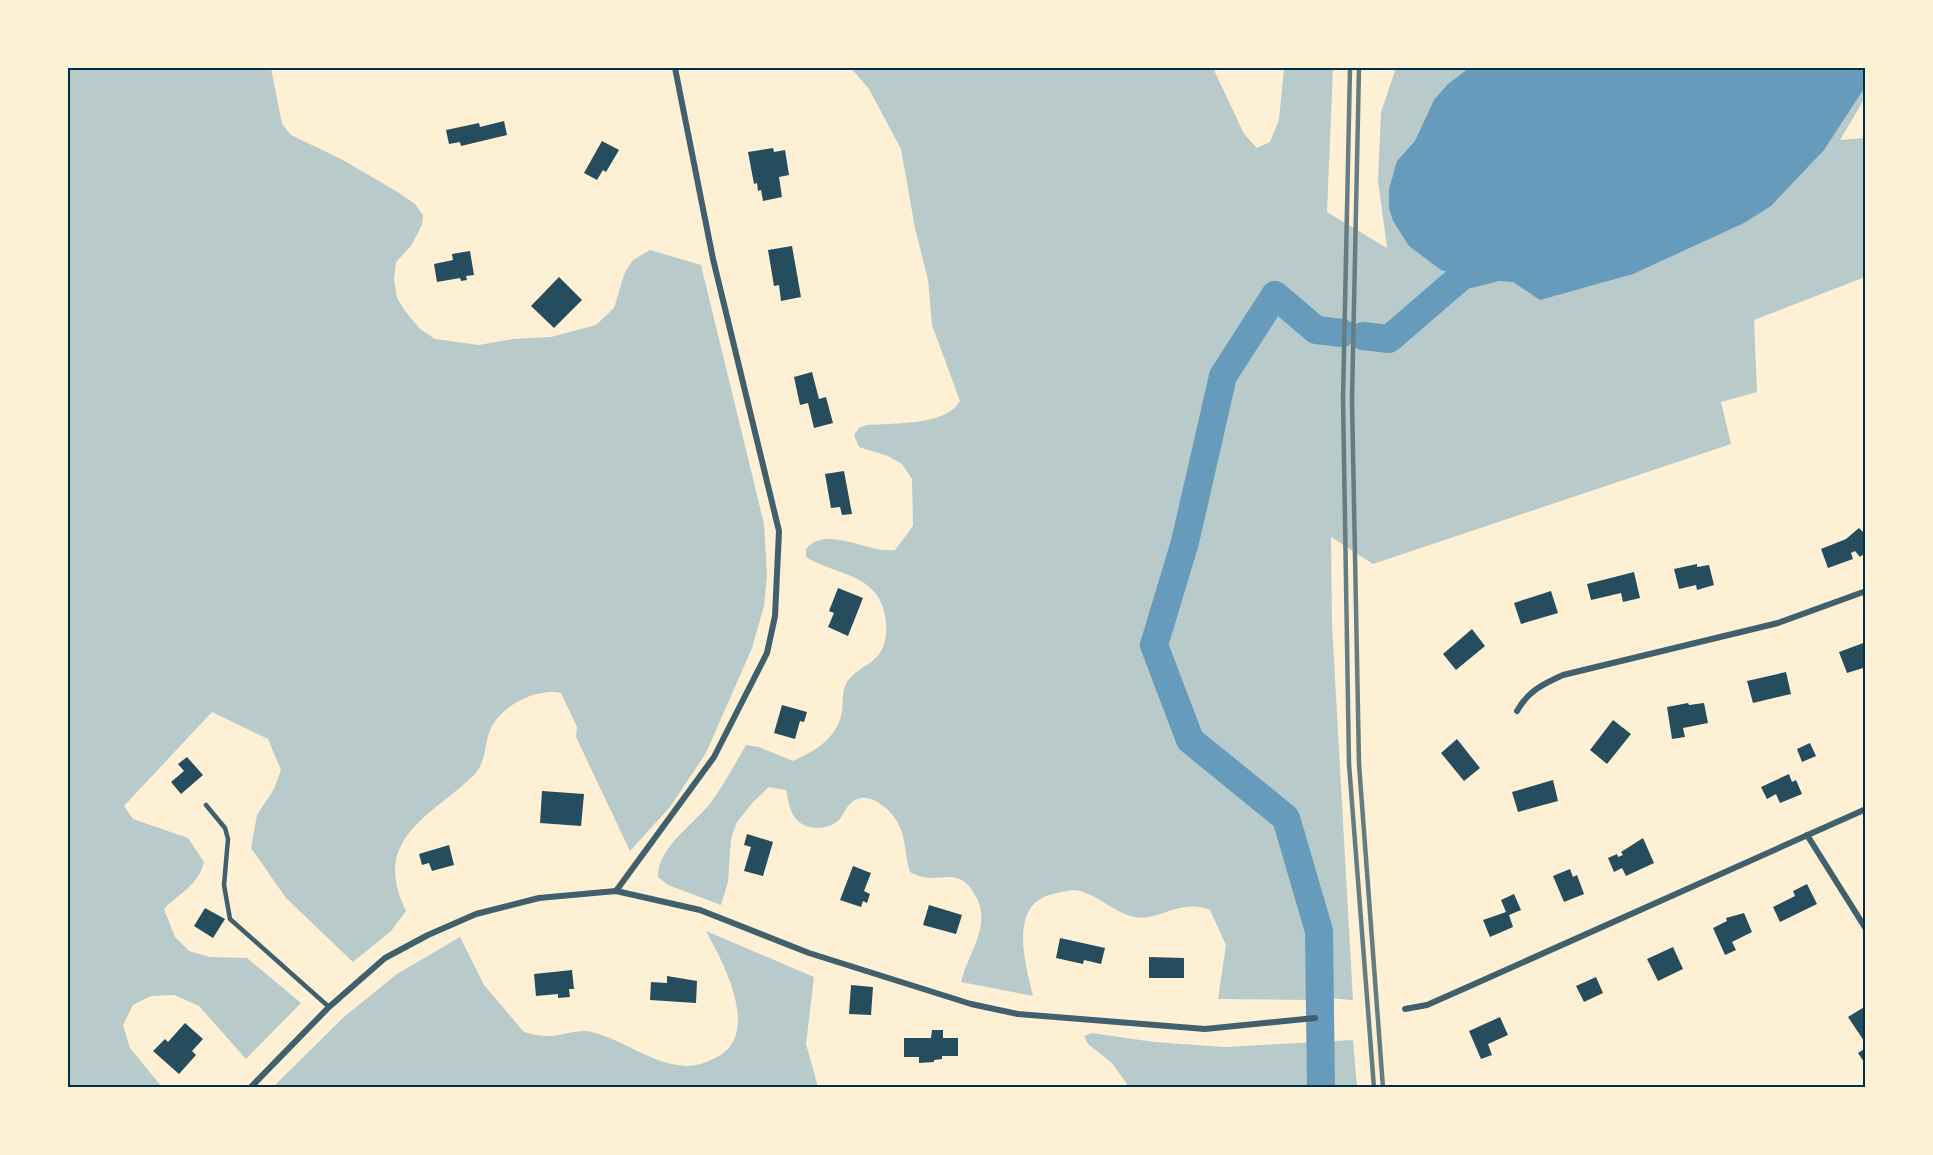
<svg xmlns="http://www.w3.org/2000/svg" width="1933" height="1155" font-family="Helvetica,sans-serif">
	<rect width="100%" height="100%" fill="#fdf0d5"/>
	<g fill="#b9caca">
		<path d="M68,68H271L282,124L291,135L341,159L396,191L415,204L423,215L422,225L411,246L396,262L394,279L397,298L405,311L420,329L435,339L479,345L513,339L551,337L596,325L614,308L625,272L633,260L650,250L701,265L764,524L767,576L764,606L752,648L706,753L670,807L630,851L576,737L577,727L561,693C537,688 502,705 491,728C484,743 487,761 474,775C432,816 370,838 406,911L391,931L353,962L286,898L251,848L257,815L274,789L281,770L268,739L212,712L124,806L133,819L188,838L204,862C199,885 179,893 164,909L175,937L189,951L210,957L247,958L301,1003L246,1059L199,1006L174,995L151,996L133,1005L123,1025L130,1048L162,1087H68Z"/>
		<path d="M851,68H1213L1244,134L1257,148L1270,142L1279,120L1284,68H1333L1327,212L1387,248L1378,180L1381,112L1396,68H1865V98L1840,140L1865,138V277L1754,320L1757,392L1721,402L1731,444L1373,564L1331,537L1332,624L1353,1000L1313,997L1312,1000L1218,999L1226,945L1210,910C1178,898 1161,922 1134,917C1115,913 1099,896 1080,891C1072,889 1062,892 1053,894C1008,904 1025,963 1033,996L961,982C968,953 993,924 975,895C972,889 966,881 959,879C943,873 932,884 910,872C905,857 906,837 898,823C891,810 872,793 857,799C847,803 845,813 839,820C828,831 802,831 794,816C789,809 788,798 786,790L769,787L753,802L737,822L731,839L728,882L721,905L668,885L658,877C657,846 698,822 714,798C726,781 736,762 746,745L759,747L793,761C814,751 834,741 841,716C844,706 841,694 846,684C853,670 872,665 880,653C886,643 887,632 886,622C882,573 836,576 806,557V549C826,524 869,554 895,550L913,526L912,479L902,464L888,456L859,447L854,435L859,428L867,425C891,423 947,426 960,401L932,325L928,280L915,228L901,149L869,89Z"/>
		<path d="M706,931L814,977L806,1044L818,1087H273L345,1016L397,974L460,937L484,985L524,1032C531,1034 539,1036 547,1036C561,1037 578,1028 592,1032C624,1040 653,1065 687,1066C697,1066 708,1062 717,1057C762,1034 723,962 706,931Z"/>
		<path d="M1092,1033L1154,1042L1224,1047L1353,1040L1357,1087H1127V1084L1112,1063L1088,1044L1084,1036Z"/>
	</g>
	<path fill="#669bbc" d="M1469,68H1865V87L1824,150L1771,206L1744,223L1633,274L1540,300L1513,282L1473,279L1441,270L1409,246L1393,221L1389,208V189L1397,161L1415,141L1434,100L1448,84Z"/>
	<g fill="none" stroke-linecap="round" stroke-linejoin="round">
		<g stroke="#669bbc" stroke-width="28">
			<path d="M1363,336L1389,339L1462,276L1498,267"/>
			<path d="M1321,1088L1319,931L1286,818L1190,740L1154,645L1185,542L1223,376L1275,295L1316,330L1342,333"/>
		</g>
	</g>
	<g fill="#264d5e">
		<path d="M504,121L507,135L461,146L460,142L449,144L446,130L479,123L480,127Z"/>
		<path d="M602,141L619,150L606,172L603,170L597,180L584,173Z"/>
		<path d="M773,148L774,152L785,150L789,175L779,177L782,197L763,201L761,190L758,191L757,183L754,184L748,152Z"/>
		<path d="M792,246L801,297L781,301L779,285L774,286L768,250Z"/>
		<path d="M470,251L474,275L466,276L467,280L461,281L460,278L437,282L434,264L453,260L452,254Z"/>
		<path d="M559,277L582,300L554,328L531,306Z"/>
		<path d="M812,372L819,399L826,397L833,423L814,428L808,403L800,405L794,377Z"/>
		<path d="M844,471L852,514L842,515L840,507L831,508L825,474Z"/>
		<path d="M1859,528L1866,535V552L1860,557L1855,551L1851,553L1853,559L1828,568L1821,549L1846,539Z"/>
		<path d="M1697,564V567L1709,565L1714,585L1697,590L1696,585L1679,589L1674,569Z"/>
		<path d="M1634,572L1640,598L1623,602L1621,593L1591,600L1587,584Z"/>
		<path d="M838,588L863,598L848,636L828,627L834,613L829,611Z"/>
		<path d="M1551,591L1558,613L1521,624L1514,603Z"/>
		<path d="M1472,629L1485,646L1456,670L1443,654Z"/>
		<path d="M1866,642V667L1847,673L1839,652Z"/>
		<path d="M1786,672L1791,694L1753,703L1747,681Z"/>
		<path d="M1688,703L1689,705L1704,703L1708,723L1683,728L1685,737L1672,739L1667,707Z"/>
		<path d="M782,705L807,712L804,722L800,721L795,739L774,733Z"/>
		<path d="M1613,720L1631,734L1607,764L1590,750Z"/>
		<path d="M1457,739L1480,768L1464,781L1441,753Z"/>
		<path d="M1810,743L1816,756L1802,762L1797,749Z"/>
		<path d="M187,757L203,775L181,794L171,782L184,771L178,764Z"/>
		<path d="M1789,774L1792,782L1796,780L1802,794L1780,803L1776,794L1767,799L1761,787Z"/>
		<path d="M1553,780L1558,801L1518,812L1512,792Z"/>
		<path d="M542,791L584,794L581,826L540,823Z"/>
		<path d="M747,834L773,842L763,876L744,871L751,847L744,845Z"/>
		<path d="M1643,838L1654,863L1626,876L1622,868L1614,872L1608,858L1617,854L1618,857L1623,855L1621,852Z"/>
		<path d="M449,845L454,865L432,871L429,863L422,865L419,854Z"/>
		<path d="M853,866L871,873L864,891L870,894L867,903L863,901L861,907L840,900Z"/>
		<path d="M1570,869L1573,877L1577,875L1584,894L1564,902L1553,876Z"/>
		<path d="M1807,884L1817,904L1780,922L1773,907L1795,896L1793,891Z"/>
		<path d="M1514,894L1521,910L1509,915L1513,927L1490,937L1483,920L1506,912L1501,900Z"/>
		<path d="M929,905L962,915L956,934L923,925Z"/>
		<path d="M205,908L225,919L213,938L194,926Z"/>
		<path d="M1744,913L1752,932L1732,942L1736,950L1725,955L1713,928L1727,921L1726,918Z"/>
		<path d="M1060,938L1105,948L1101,964L1084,960L1083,964L1056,958Z"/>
		<path d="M1673,947L1683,969L1658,981L1647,959Z"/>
		<path d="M1149,957L1184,958V978H1149Z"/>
		<path d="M572,970L574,989H569L570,997L558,998V994L536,996L534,974Z"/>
		<path d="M667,976L697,981L696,1003L650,1000L651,982L667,983Z"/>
		<path d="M1596,977L1603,993L1584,1002L1576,986Z"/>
		<path d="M851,985L873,987L871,1015L849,1014Z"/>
		<path d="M1866,1006V1044L1848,1017Z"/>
		<path d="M1500,1017L1508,1035L1488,1044L1492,1055L1481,1059L1469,1031Z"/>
		<path d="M185,1023L203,1039L192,1051L196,1055L179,1074L153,1051L165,1039L168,1042Z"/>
		<path d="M932,1030H943V1038H958V1056H942V1059L934,1060V1062L919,1063V1057H904V1038H931Z"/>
		<path d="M1866,1048V1065L1858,1053Z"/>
	</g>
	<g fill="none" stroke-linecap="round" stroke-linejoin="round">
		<path stroke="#3f606c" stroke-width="4.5" d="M206,805L225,828L228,839L224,885L230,919L329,1007"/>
		<g stroke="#3f606c" stroke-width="6">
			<path d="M1517,711C1528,691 1543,684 1563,675L1778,623L1866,591"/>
			<path d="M1807,835L1866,929"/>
			<path d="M616,891L714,757L767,653L775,616L779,531L713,259L675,68"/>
			<path d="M1405,1009L1427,1005L1461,990L1866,809"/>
			<path d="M250,1088L329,1007L385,958L428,935L476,914L539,898L616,891L700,910L809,953L971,1004L1018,1014L1205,1029L1315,1018"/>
		</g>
		<g stroke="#657d81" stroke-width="4.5">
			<path d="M1350,68L1343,399L1349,764L1374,1088"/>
			<path d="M1359,68L1352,399L1359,764L1383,1088"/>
		</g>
	</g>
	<rect width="1933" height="1155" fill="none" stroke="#fdf0d5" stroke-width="138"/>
	<rect x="69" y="69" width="1795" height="1017" fill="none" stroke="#003049" stroke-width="2"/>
</svg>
